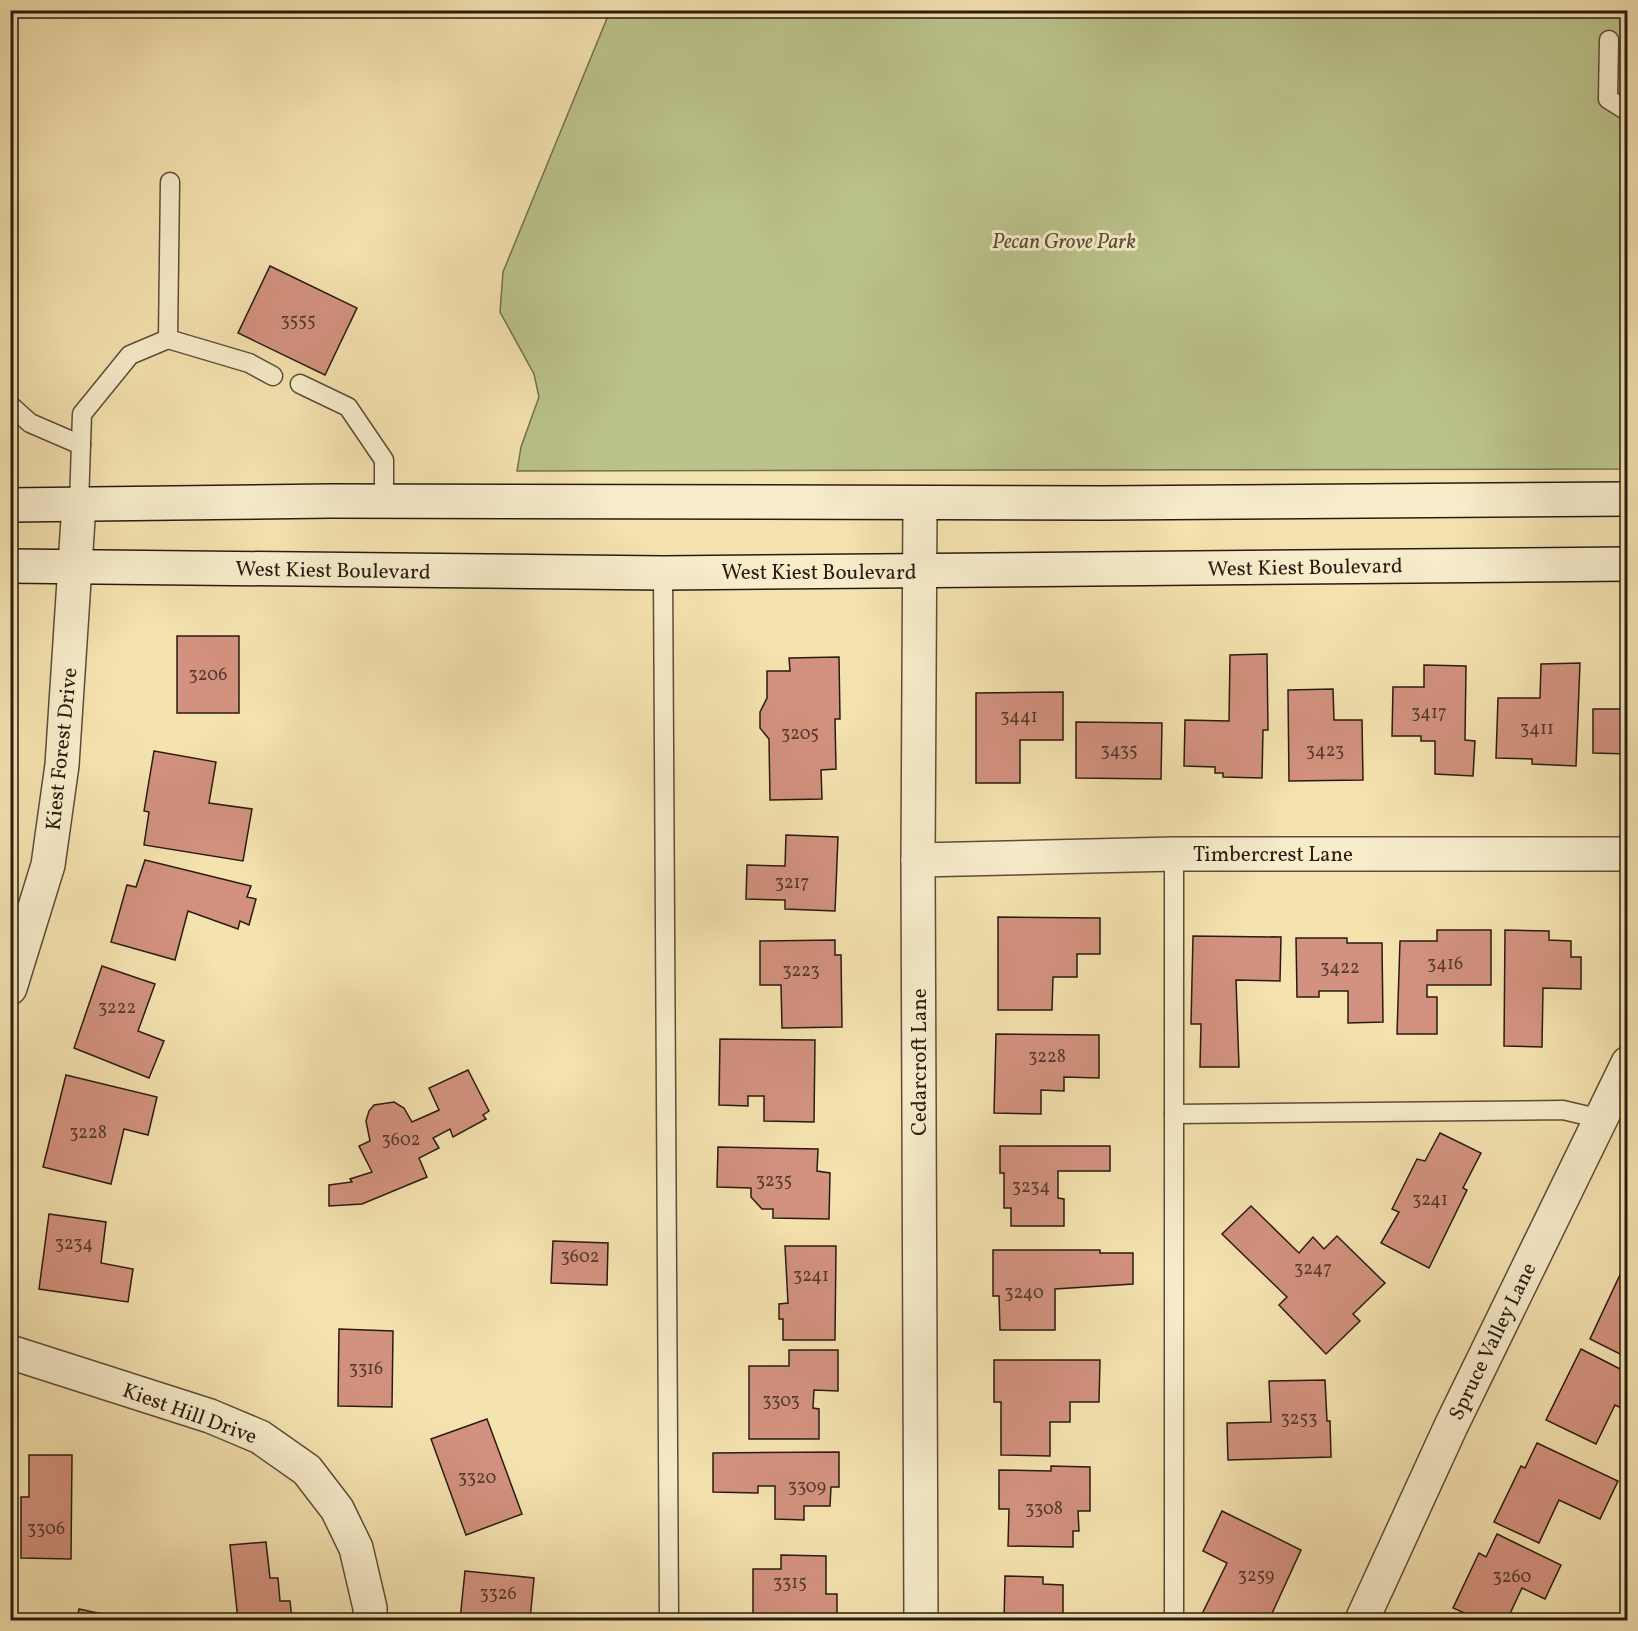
<svg xmlns="http://www.w3.org/2000/svg" width="1638" height="1631" font-family="Vollkorn,serif">
	<rect width="100%" height="100%" fill="#f4e2af"/>
	<filter id="stains"><feTurbulence type="fractalNoise" baseFrequency=".00333" numOctaves="4"/><feColorMatrix values="0 0 0 0 .2 0 0 0 0 .09 0 0 0 0 .02 0 0 0 .5 -.17"/></filter>
	<radialGradient id="worn" r=".72"><stop offset=".6" stop-color="#630" stop-opacity="0"/><stop offset="1" stop-color="#630" stop-opacity=".3"/></radialGradient>
	<path fill="#bbc38b" stroke="#72704e" stroke-width="1.5" d="M610,11H1627V469L517,471L521,447L539,397L534,374L500,312L503,272Z"/>
	<g fill="#d3927f" stroke="#281c11" stroke-width="1.5">
		<path d="M270,266L357,308L325,375L238,333Z"/>
		<rect x="177" y="636" width="62" height="77"/>
		<path d="M1267,654L1268,730H1263L1262,778L1223,777V773H1215V767L1184,766L1185,720L1229,721L1230,655Z"/>
		<path d="M839,657L840,719H835L836,769L821,770L822,799L770,800L769,739L760,728V712L767,698V671H790L789,658Z"/>
		<path d="M1580,663L1576,766L1532,764V759L1496,758L1498,698H1540L1541,664Z"/>
		<path d="M1424,665L1466,666L1465,740L1475,741L1473,776L1435,774V741H1421V736H1392L1393,687H1424Z"/>
		<path d="M1333,689L1334,720H1362L1363,780L1289,781L1288,690Z"/>
		<path d="M1063,692V740H1020V783H976V693Z"/>
		<path d="M1593,709H1628V754L1593,753Z"/>
		<path d="M1076,722L1162,723L1161,779L1076,778Z"/>
		<path d="M154,751L216,762L209,803L252,809L243,861L144,845L149,812L144,811Z"/>
		<path d="M786,835L838,837L835,911L785,909V900L746,899L747,865L785,866Z"/>
		<path d="M145,860L251,886L247,897L256,899L249,925L240,921L238,929L188,911L175,960L111,942L127,885L136,887Z"/>
		<path d="M998,917L1100,918V954H1077V977H1053L1052,1010H998Z"/>
		<path d="M1437,930H1491V985H1427V997H1437V1034H1397L1400,941H1437Z"/>
		<path d="M1505,930L1549,931V940L1571,941V957H1581V989L1543,988L1542,1047L1504,1046Z"/>
		<path d="M1193,936L1281,937L1280,981L1236,980L1239,1067H1200L1201,1024H1191Z"/>
		<path d="M1296,938H1347V943H1382L1383,1022L1348,1023V991H1319V997H1297Z"/>
		<path d="M835,940V955H841L842,1027L782,1028L781,985H760V941Z"/>
		<path d="M102,966L155,984L138,1031L164,1041L149,1078L74,1048Z"/>
		<path d="M996,1034L1099,1035V1078L1064,1077V1091L1041,1090V1114L994,1113Z"/>
		<path d="M720,1039L815,1040L814,1122L764,1121V1096H748V1106L719,1105Z"/>
		<path d="M468,1070L489,1111L483,1115L486,1119L453,1137L450,1129L433,1138L439,1148L419,1158L427,1177L362,1204L329,1206V1185L352,1182L350,1179L372,1172L359,1146L370,1141L366,1121L369,1111L374,1105L394,1102L404,1108L412,1122L439,1110L429,1088Z"/>
		<path d="M66,1075L157,1097L148,1135L124,1129L111,1184L43,1167Z"/>
		<path d="M1440,1133L1481,1153L1463,1188L1467,1190L1429,1268L1381,1243L1399,1212L1392,1209L1417,1159L1425,1161Z"/>
		<path d="M1000,1146H1110V1171H1058V1198L1064,1199V1226H1011V1208H1004V1173H1000Z"/>
		<path d="M718,1147L818,1149L817,1171L830,1173L829,1219L773,1218V1209H762L751,1197V1188L717,1187Z"/>
		<path d="M1251,1206L1299,1253L1313,1237L1324,1249L1337,1236L1385,1283L1353,1314L1360,1321L1326,1354L1279,1305L1287,1297L1222,1234Z"/>
		<path d="M49,1214L106,1222L101,1263L133,1269L128,1302L39,1289Z"/>
		<path d="M553,1241L608,1243L607,1285L551,1283Z"/>
		<path d="M785,1246H836L835,1340H783V1319H779V1304L788,1303Z"/>
		<path d="M993,1250H1100V1253H1133V1284L1055,1289V1330H1000L999,1296H993Z"/>
		<path d="M1626,1262L1628,1263V1358L1590,1339Z"/>
		<path d="M339,1329L393,1331L392,1407L338,1406Z"/>
		<path d="M1581,1349L1628,1373V1411L1615,1405L1596,1444L1546,1420Z"/>
		<path d="M789,1350H838V1391L814,1390L813,1408L819,1409V1439H749V1366H789Z"/>
		<path d="M994,1360H1100L1099,1402H1070V1422H1050V1456L1001,1455V1402H994Z"/>
		<path d="M1325,1380L1327,1421H1330L1331,1457L1228,1460L1227,1423L1271,1422L1269,1381Z"/>
		<path d="M487,1419L522,1514L466,1535L431,1439Z"/>
		<path d="M1537,1443L1618,1481L1600,1519L1559,1500L1539,1543L1494,1522L1521,1466L1525,1468Z"/>
		<path d="M839,1452V1487H831L830,1506H804V1520L775,1519V1486H758V1493L713,1492V1453Z"/>
		<path d="M29,1455H72L71,1559L21,1558V1497H29Z"/>
		<path d="M1051,1466L1090,1467V1511H1078L1079,1531H1073V1547L1008,1546L1009,1509H999V1470L1051,1471Z"/>
		<path d="M1222,1511L1301,1550L1269,1620H1199L1227,1563L1203,1551Z"/>
		<path d="M1497,1534L1561,1565L1545,1599L1522,1588L1507,1620H1480L1453,1608L1479,1553L1486,1557Z"/>
		<path d="M266,1542L270,1578H278L280,1601H290L292,1620H238L230,1545Z"/>
		<path d="M781,1555L826,1556V1594H837V1620H753V1569H781Z"/>
		<path d="M465,1571L534,1578L530,1620H460Z"/>
		<path d="M1005,1576L1043,1577V1584L1063,1585V1620H1004Z"/>
		<path d="M79,1609L130,1620H77Z"/>
	</g>
	<g fill="none" stroke-linecap="round" stroke-linejoin="round">
		<g stroke="#5b4e38" stroke-width="21">
			<g id="service">
				<path d="M1609,40L1608,99L1624,109H1628"/>
				<path d="M168,339L170,182"/>
				<path d="M300,384L348,407L384,460V502"/>
				<path d="M10,405L30,423L81,445"/>
				<path d="M79,504L82,414L130,355L168,339L249,363L273,376"/>
				<path d="M663,573L669,1620"/>
				<path d="M1174,1114L1563,1110L1601,1119"/>
				<path d="M1174,1620V854"/>
			</g>
		</g>
		<g stroke="#5b4e38" stroke-width="36">
			<g id="minor">
				<path d="M920,503L918,860L921,1620"/>
				<path d="M918,860L1174,854H1628"/>
				<path d="M10,988L48,865L62,765L79,504"/>
				<path d="M10,1352L210,1416L260,1437L307,1470L337,1509L356,1548L370,1608V1620"/>
				<path d="M1362,1620L1451,1426L1628,1063"/>
			</g>
		</g>
		<g stroke="#281c11" stroke-width="36">
			<g id="secondary">
				<path d="M10,505L331,501L1103,503L1628,499"/>
				<path d="M10,566L663,573L1628,564"/>
			</g>
		</g>
		<use href="#service" stroke="#f8eccb" stroke-width="18"/>
		<use href="#minor" stroke="#f8eccb" stroke-width="33"/>
		<use href="#secondary" stroke="#f8eccb" stroke-width="33"/>
	</g>
	<g text-anchor="middle" stroke-width="6" stroke-linejoin="round" paint-order="stroke">
		<g font-size="18" fill="#533a2c">
			<text x="298" y="326">3555</text>
			<text x="208" y="680">3206</text>
			<text x="1429" y="718">3417</text>
			<text x="1019" y="722">3441</text>
			<text x="1537" y="734">3411</text>
			<text x="800" y="739">3205</text>
			<text x="1119" y="756">3435</text>
			<text x="1325" y="756">3423</text>
			<text x="792" y="888">3217</text>
			<text x="1445" y="969">3416</text>
			<text x="1340" y="973">3422</text>
			<text x="801" y="976">3223</text>
			<text x="117" y="1013">3222</text>
			<text x="1047" y="1062">3228</text>
			<text x="88" y="1138">3228</text>
			<text x="401" y="1145">3602</text>
			<text x="774" y="1186">3235</text>
			<text x="1031" y="1192">3234</text>
			<text x="1430" y="1205">3241</text>
			<text x="74" y="1249">3234</text>
			<text x="580" y="1262">3602</text>
			<text x="1313" y="1274">3247</text>
			<text x="811" y="1281">3241</text>
			<text x="1024" y="1298">3240</text>
			<text x="366" y="1374">3316</text>
			<text x="781" y="1406">3303</text>
			<text x="1299" y="1424">3253</text>
			<text x="477" y="1483">3320</text>
			<text x="807" y="1492">3309</text>
			<text x="1044" y="1514">3308</text>
			<text x="46" y="1534">3306</text>
			<text x="1256" y="1581">3259</text>
			<text x="1512" y="1582">3260</text>
			<text x="790" y="1588">3315</text>
			<text x="498" y="1599">3326</text>
		</g>
		<g font-size="21" font-style="italic" fill="#544e36" stroke="#f8eccb">
			<text x="1064" y="248">Pecan Grove Park</text>
		</g>
		<g font-size="21" fill="#281c11" stroke="#f8eccb">
			<text transform="translate(1305 567) rotate(-1)" y="7">West Kiest Boulevard</text>
			<text transform="translate(333 570) rotate(1)" y="7">West Kiest Boulevard</text>
			<text x="819" y="579">West Kiest Boulevard</text>
			<text transform="translate(61 749) rotate(-84)" y="7">Kiest Forest Drive</text>
			<text x="1273" y="861">Timbercrest Lane</text>
			<text transform="translate(919 1062) rotate(-90)" y="7">Cedarcroft Lane</text>
			<text transform="translate(1492 1341) rotate(-64)" y="7">Spruce Valley Lane</text>
			<text transform="translate(190 1413) rotate(20)" y="7">Kiest Hill Drive</text>
		</g>
	</g>
	<rect width="1638" height="1631" fill="none" stroke="#f4e2af" stroke-width="36"/>
	<rect x="12" y="12" width="1614" height="1607" fill="none" stroke="#281c11" stroke-width="3"/>
	<rect x="18" y="18" width="1602" height="1595" fill="none" stroke="#281c11" stroke-width="1.5"/>
	<rect width="100%" height="100%" filter="url(#stains)"/>
	<rect width="100%" height="100%" fill="url(#worn)"/>
</svg>
